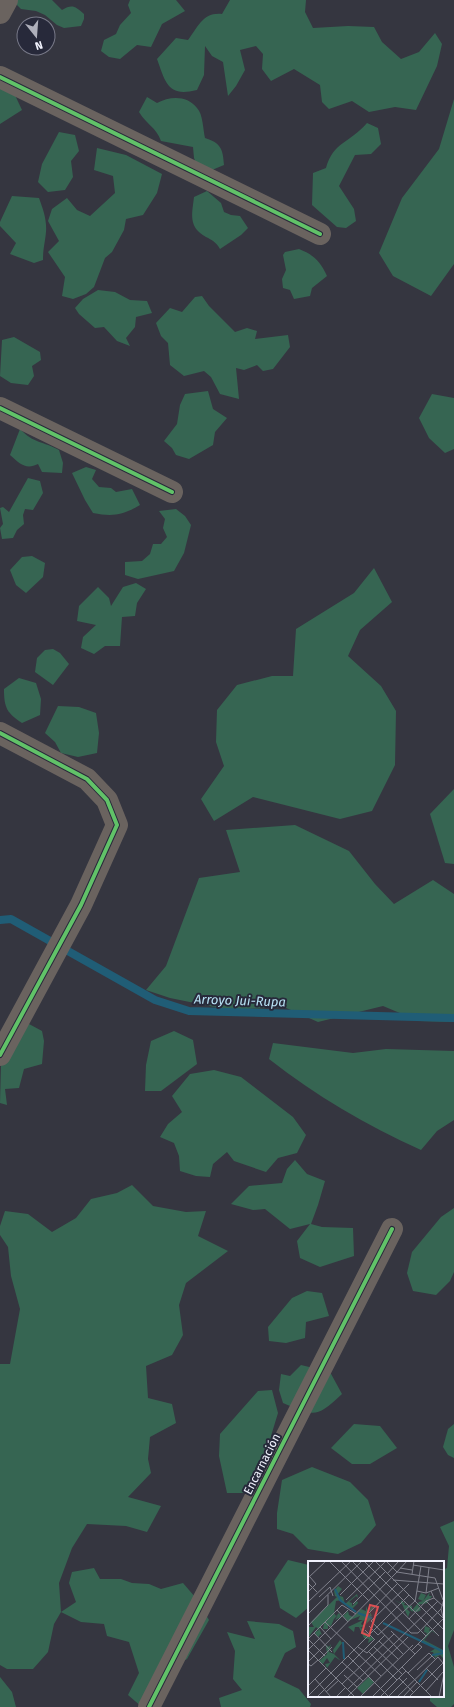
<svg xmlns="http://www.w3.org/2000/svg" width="454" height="1707" font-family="'Fira Sans',sans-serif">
	<rect width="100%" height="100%" fill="#353640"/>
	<g fill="#366552">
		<path d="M16,0H52L62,10C72,4 75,6 84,14V19L81,26L64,28L57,25L45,15L36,11L21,9L17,5Z"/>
		<path d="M130,0H176L185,11L162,24L151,47L137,45L120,59L109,57L101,51L104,40L116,34L120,25L131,13L128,5Z"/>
		<path d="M230,0H306L305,12L313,28L348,26L374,27L382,42L401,59L419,52L435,33L442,44L437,66L416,110L395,107L369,112L352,101L329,109L322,102L320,85L294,69L271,81L262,69L263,54L256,46L240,50L245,70L236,86L228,96L223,62L212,56L205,46L204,75L197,90C168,97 166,84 157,59L176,38L188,40C198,27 203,12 222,14Z"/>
		<path d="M0,87L14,93L22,110L0,124Z"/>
		<path d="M147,97L157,103C170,96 187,95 197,108C203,114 203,130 205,138C221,143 223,149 224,165L212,170L198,168L194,158L193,147L161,141C156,127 147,125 139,112Z"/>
		<path d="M454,99V264L431,296L393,276L379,253L402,198L439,149Z"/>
		<path d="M367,123L378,128L381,144L371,154L355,155L339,186L354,209L356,221L346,228L337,227L312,205L313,173L326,168C333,142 350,143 367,123Z"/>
		<path d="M59,132L75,135L79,151L71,161L73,177L65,190L48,192L38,182L42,164Z"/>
		<path d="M97,148L126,155L162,174L157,193L143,215L126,219L124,230L112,252L105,258L94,287L86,294L73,299L62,296L65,277L48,252L59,241L48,221L52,209L67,198L77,210L90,216L115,193L113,176L94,170Z"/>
		<path d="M207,191L221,203L224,212L231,215L240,216L248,228L241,235L220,249C216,242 212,240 206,237C188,227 192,214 194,197Z"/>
		<path d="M12,196L39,198C43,209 47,220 46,232C45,243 43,248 43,260L34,263L10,254L16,243L0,226V222Z"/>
		<path d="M299,249C314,255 320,261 327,276L312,288L310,296L294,299L290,290L283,288L282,279L286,270L283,255L285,252Z"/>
		<path d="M98,290L115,292L130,300L147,301L152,313L136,317L135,327L126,338L130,346L117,341L104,327L95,328L79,314L75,308L83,299Z"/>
		<path d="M202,296L209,306L235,332L247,328L257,331L255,339L288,335L290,347L273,369L263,371L257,365L244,370L236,368L239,399L220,394L211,377L204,371L184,376L170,365L168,343L161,336L156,323L170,308L182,312L195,297Z"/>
		<path d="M14,337L40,352L41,360L32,366L34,376L28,385L11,383L0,376L2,340Z"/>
		<path d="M208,391L213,409L227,418L215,432L213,445L189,459L176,455L172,448L164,441L177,424L180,405L185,394Z"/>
		<path d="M432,394L454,398V449L445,453L429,438L419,418Z"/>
		<path d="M20,429C34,444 43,441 59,450L63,463L62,473L42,472L38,464C26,470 20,464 10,455Z"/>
		<path d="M86,467L96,470L92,479L99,487L111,488L116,492L132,489L140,505C123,515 113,517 93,513L85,500L72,473Z"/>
		<path d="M28,478L40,481L43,493L33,510L25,509L23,515L24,524L17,530L13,538L2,539L0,528L3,524L0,508L3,507L9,512Z"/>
		<path d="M176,509L185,516L191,525L184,553L174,571L138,579L125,575V562L142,561L150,554L153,544H161L167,537L163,528L165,519L159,511Z"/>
		<path d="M32,556L45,563L43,577L26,593L16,585L10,570L22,557Z"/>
		<path d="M374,568L392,602L360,630L348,656L381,686L396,711L395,765L372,811L340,819L253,797L214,821L201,799L224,766L216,742L217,710L237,685L272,676H293L296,629L354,593Z"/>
		<path d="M136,583L146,589L137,603L135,616L122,617L120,646H105L94,654L81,648L83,637L96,625L77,621L79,606L98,587L109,598L111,606L123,587Z"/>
		<path d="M53,649L60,653L69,664L53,685L35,672L37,658L45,650Z"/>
		<path d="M19,678L36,683L41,699L40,715L22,723C7,713 4,708 4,689Z"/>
		<path d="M58,706L79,707L96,713L99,733L97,753L78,757L61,753L55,742L45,733Z"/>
		<path d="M454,789V864L445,863L430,814Z"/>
		<path d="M295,825L349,851L375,884L394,904L433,880L454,894V1022L419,1021L383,1006L318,1022L284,1007L229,1010L170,998L146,990L166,966L199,878L240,872L226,830Z"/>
		<path d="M29,1024L42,1031L44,1041L42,1064L24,1069L19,1088L5,1089L7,1105L0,1103L1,1064Z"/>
		<path d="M174,1031L193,1040L197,1064L161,1091H145L146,1065L151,1041Z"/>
		<path d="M273,1043L353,1053L386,1049L454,1051V1120L437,1131L421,1150C366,1125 316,1096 269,1059Z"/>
		<path d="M214,1070L241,1077L293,1117L306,1135L297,1153L278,1158L266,1172L234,1161L227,1152L213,1164L210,1177L196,1176L180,1171L179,1156L174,1143L160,1137L168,1124L182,1112L172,1096L190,1074Z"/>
		<path d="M295,1160L307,1174L325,1181L318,1205L311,1224L322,1227L353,1228L354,1256L320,1267L300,1258L297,1241L310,1224L290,1229L265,1209L253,1210L231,1204L249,1186L282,1183L287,1169Z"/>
		<path d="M132,1185L153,1206L186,1212L206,1211L198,1236L228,1251L186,1283L179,1305L183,1335L172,1355L146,1366L148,1398L172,1404L176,1423L150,1437L148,1459L151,1473L128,1497L161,1506L147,1532L126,1526L87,1524L72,1548L59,1583L61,1612L76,1602L69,1583L72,1572L94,1568L100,1579H121L132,1583L149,1584L161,1589L183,1583L195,1597L209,1620L187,1659L169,1669L142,1707L128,1695L139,1673L129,1642L107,1636L104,1624L81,1622L61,1612L54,1624L48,1652L33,1669H7L0,1665V1364H10L20,1309L11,1276L8,1247L0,1235V1226L5,1211L28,1214L52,1232L76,1218L91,1199L117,1193Z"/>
		<path d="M454,1208V1272L450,1281L436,1295L413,1291L407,1273L412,1252L441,1217Z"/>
		<path d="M307,1291L322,1293L329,1316L306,1322L305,1338L286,1343L269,1341L268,1327L292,1298Z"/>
		<path d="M301,1365L330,1372L342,1394C315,1419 315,1416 283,1403L279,1390L281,1374L290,1376Z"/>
		<path d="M272,1390L278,1413L271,1436L278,1454L248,1493H227L219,1456L220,1434L258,1391Z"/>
		<path d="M354,1424L380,1426L397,1448L370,1464H352L331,1448Z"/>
		<path d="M454,1424V1458L448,1455L443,1447L448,1429Z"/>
		<path d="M312,1467L350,1482L368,1500L376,1525L361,1543L338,1554L308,1549L293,1534L277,1529V1513L282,1480Z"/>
		<path d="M454,1521V1630L448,1646L454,1667V1704L451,1707H437L430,1701V1696H443V1570L447,1568L449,1546L440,1527Z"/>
		<path d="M288,1560L309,1565V1607L296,1618L280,1608L274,1581Z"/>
		<path d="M247,1621L279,1624L293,1631L296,1647L285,1653L274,1677L299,1689L311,1704L310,1707H221L219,1698L242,1690L233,1679L235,1651L227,1632L255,1639Z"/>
		<path d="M0,1677L12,1692L16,1707H0Z"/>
	</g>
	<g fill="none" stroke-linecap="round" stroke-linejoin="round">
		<path stroke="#205d76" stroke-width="8" d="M0,920L11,919L155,1000L189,1011L454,1018"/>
		<g stroke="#6a635f" stroke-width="22">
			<path d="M0,13L7,0"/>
			<path d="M0,77L320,234"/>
			<path d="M0,408L172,492"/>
			<path d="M0,733L87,779L107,800L117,825L81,905L0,1055"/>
			<path d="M149,1707L392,1229"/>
		</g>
		<g stroke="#27293a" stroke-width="6">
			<g id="cycleway">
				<path d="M0,77L320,234"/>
				<path d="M0,408L172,492"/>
				<path d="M0,733L87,779L107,800L117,825L81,905L0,1055"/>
				<path d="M149,1707L392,1229"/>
			</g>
		</g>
		<use href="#cycleway" stroke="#61c268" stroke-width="4"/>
	</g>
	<g text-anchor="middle" stroke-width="4" stroke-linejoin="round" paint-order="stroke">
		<g font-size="12" fill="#f1f2fd" stroke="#27293a">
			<text transform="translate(262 1464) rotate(-63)" y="4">Encarnación</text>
		</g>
		<g font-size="13" font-style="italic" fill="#b8e2f5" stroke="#27293a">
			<text transform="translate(240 1000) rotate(2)" y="5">Arroyo Jui-Rupa</text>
		</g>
	</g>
	<g transform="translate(308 1561)">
		<rect width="136" height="136" fill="#353640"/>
		<path d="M30,25L34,28L29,34L35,36L37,43L49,33L50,37L48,35L41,41L44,42V45L49,40L50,42L44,48L37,44L36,41L34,42V39L28,40L26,52L28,55L31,52L33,56L27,59L30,54L26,58L23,65L20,64V68H15L16,62L11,67L14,74L12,73L11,76L8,74L7,71L11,69L8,66L0,77V66H6L3,61L29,36L27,35L26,30ZM122,31L121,35H124L119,42L110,44L113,49L109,51L103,50L101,46L99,48L102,51L100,56L94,43L86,39L93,42V39L96,42L98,40L96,44L104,45V49L111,41L115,40L110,38L113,32L118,34L115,40ZM65,44L66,46L62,51L64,55L61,56L64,57L58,63L59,57L55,60L53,63L56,65L52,67L56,68L54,70L60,73L58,76L60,74L66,78L60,82L61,78L56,77L51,66H47L46,71L40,66L55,59H50L52,55L40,60L35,55L40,50L41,54L45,56L53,48L58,50V45L62,55V48ZM117,65L122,67L121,70L124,69L129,74L124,70L116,79L135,89L136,98L132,94L127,97L125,91H122L128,87L114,81L119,72L116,71ZM32,79L34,82L26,93L33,100L27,96L19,107L17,103L22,102L19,97L15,103L11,100L19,93L18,84L21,86L23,83L21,91L26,93L25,89ZM61,116L66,121L55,133L49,127Z" fill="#366552"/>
		<path fill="none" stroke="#205d76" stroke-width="2" d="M27,28L32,39L48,51M50,52L64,57M75,62L136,91M35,81L36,98M124,94L136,92M111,121L119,109"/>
		<path fill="none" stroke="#80818c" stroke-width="1" d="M21,0L61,40M33,0L103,72H110L133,48M44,0L118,75M56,0L131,75M67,0L136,69M78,0L89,11M105,4L136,9M92,7L104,9M89,11L127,17L135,39M89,11L99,0M79,13L90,1M104,13L106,0M0,17L18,0M85,19L136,23M0,22L9,31M109,30L118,32L131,27M123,30L126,37L136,46M0,31L8,23L2,16M118,32L121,7M32,34L66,0M11,36L22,26L25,35M38,39L78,0M118,40L136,58M0,41L43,0M107,41L113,5M45,43L77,11M29,49L40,61M61,52L89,23M0,53L54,0M135,56L133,48L136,38M101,58L118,40L126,37M17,61L73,115M0,65L20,44V34M61,65L70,74L107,40M12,66L23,78M57,69L67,79M83,70L107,93M6,72L24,91M0,78L34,44L48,53M0,78L17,95M71,80L90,98M65,85L95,114M50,86L59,92L77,74M0,89L47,136M0,89L40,49M60,90L89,119M103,90L136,57M95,93L63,60L101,23M40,95L81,136M11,99L24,86M0,101L89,11M34,101L55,120M0,103L3,105L10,99M94,106L124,136M118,107L130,119M109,109L124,95M100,112L121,92L127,98M36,114L49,126M91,117L105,131M7,118L23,136M34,123L86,73M0,125L18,107M40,128L130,40M118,130L135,111M18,131L31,119M0,135L101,34M81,135L99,117M9,136L67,78M28,136L38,126M39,136L100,76M52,136L105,84M64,136L114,86L110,83M72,136L98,110M89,136L130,96L135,102L101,136M95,136L109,121M131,136L136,113"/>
		<path fill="#db5053" fill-opacity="0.15" stroke="#db5053" stroke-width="2" d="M62,44L70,46L61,75L54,72Z"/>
		<rect width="136" height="136" fill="none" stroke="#f1f2fd" stroke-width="2"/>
	</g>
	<g transform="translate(36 36) rotate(163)"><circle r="19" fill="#27293a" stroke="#787988"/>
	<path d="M0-3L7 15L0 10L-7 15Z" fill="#afb0bb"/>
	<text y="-6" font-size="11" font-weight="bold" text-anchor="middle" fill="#f1f2fd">N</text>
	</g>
</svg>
